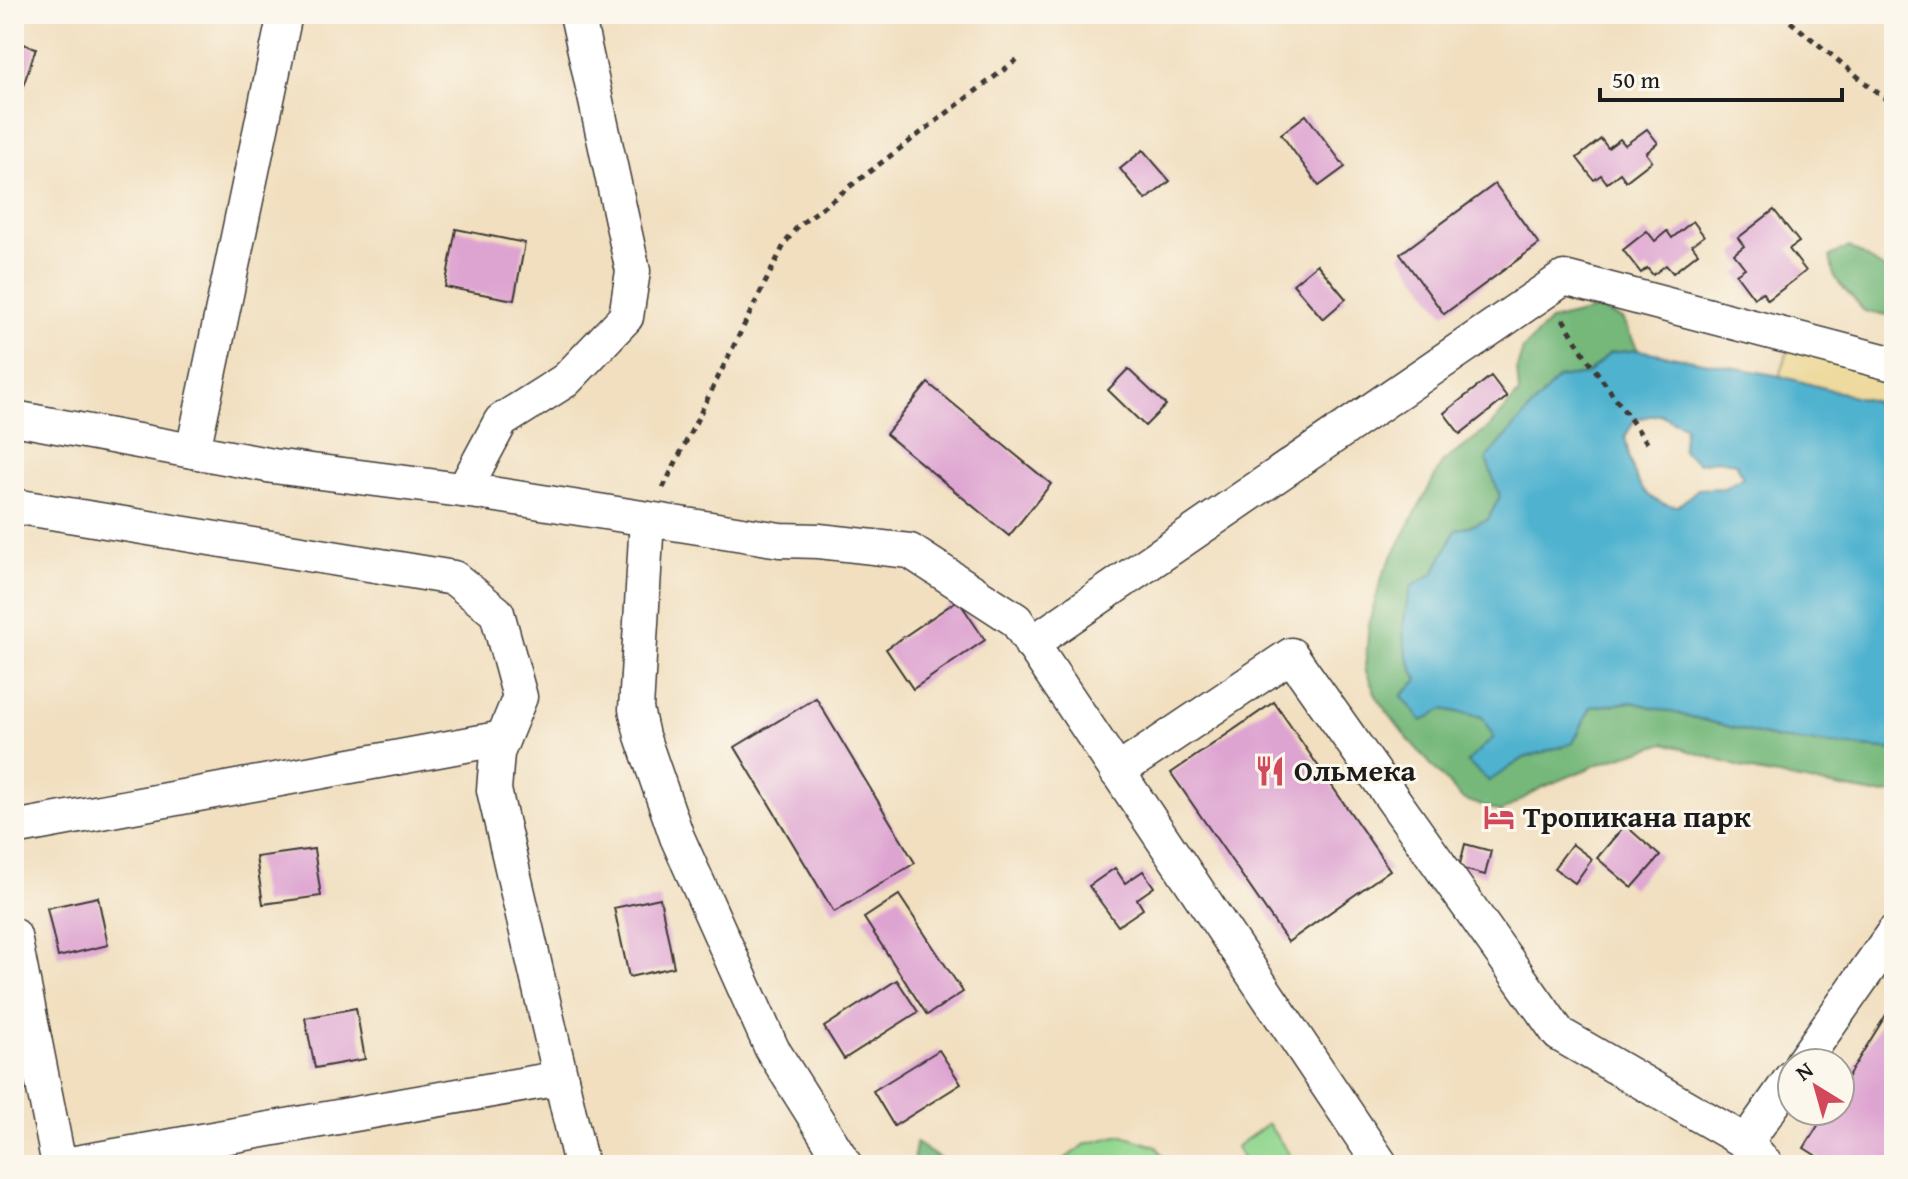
<svg xmlns="http://www.w3.org/2000/svg" width="1908" height="1179" font-family="'Gentium Book Plus',serif">
	<rect width="100%" height="100%" fill="#fbf7ec"/>
	<filter id="ink" filterUnits="userSpaceOnUse"><feTurbulence type="fractalNoise" baseFrequency=".0125" numOctaves="2"/><feDisplacementMap in="SourceGraphic" scale="16" xChannelSelector="R" yChannelSelector="G"/><feConvolveMatrix kernelMatrix="1 2 1 2 8 2 1 2 1" color-interpolation-filters="sRGB"/></filter>
	<filter id="wash" filterUnits="userSpaceOnUse"><feTurbulence type="fractalNoise" baseFrequency=".006" numOctaves="4" result="noise"/><feDisplacementMap in="SourceGraphic" scale="32" xChannelSelector="R" yChannelSelector="G"/><feGaussianBlur stdDeviation="1.8" result="paint"/><feColorMatrix in="noise" values="0 0 0 0 0 0 0 0 0 0 0 0 0 0 0 0 0 1.4 0 .05"/><feComposite in="paint" operator="in"/></filter>
	<g filter="url(#wash)">
		<rect width="100%" height="100%" fill="#f1dfc0"/>
		<g fill="#92d790" stroke="#577a56" stroke-width="2">
			<path d="M1268,1124L1297,1165H1248L1236,1147Z"/>
			<path d="M1121,1135L1157,1147L1168,1165H1056L1086,1144Z"/>
		</g>
		<g fill="#75b87a" stroke="#486a4b" stroke-width="2">
			<path d="M1850,247L1894,275V316L1864,311L1834,277L1830,256Z"/>
			<path d="M1598,309L1622,319L1638,350L1610,353L1587,374L1558,378L1488,520L1456,530L1434,573L1411,587L1418,680L1402,695L1443,709L1482,717L1494,737L1489,781L1524,758L1573,743L1591,707L1632,702L1778,739L1894,750V793L1875,794L1756,772L1665,743L1604,762L1541,788L1501,812L1462,799L1409,740L1378,700L1365,669L1369,623L1383,574L1442,463L1490,427L1519,393L1517,368L1523,349L1550,321Z"/>
			<path d="M916,1143L949,1165H913Z"/>
		</g>
		<path fill="#eeda9e" stroke="#857b5d" stroke-width="2" d="M1791,341L1894,369V407L1780,376Z"/>
		<path fill="#50b2cf" stroke="#366776" stroke-width="2" fill-rule="evenodd" d="M1638,350L1780,376L1894,407V750L1778,739L1632,702L1591,707L1573,743L1524,758L1489,781L1467,762L1494,737L1482,717L1443,709L1422,721L1402,696L1418,680C1398,642 1401,628 1411,587L1434,573L1456,530L1488,520L1500,496L1486,459L1558,378L1587,374L1610,353ZM1660,414L1685,427L1682,451L1699,463L1716,460L1736,463L1743,477L1724,488L1698,489L1678,506C1637,504 1632,470 1625,437L1635,419Z"/>
		<g id="blocks">
			<g fill="#dea4d1">
				<path d="M14,41L36,48L17,104L14,103Z"/>
				<path d="M1306,115L1345,167L1319,186L1281,134Z"/>
				<path d="M1647,129L1658,143L1646,153L1652,161L1626,181L1620,173L1607,183L1601,175L1594,180L1577,158L1601,139L1608,148L1620,139L1625,145Z"/>
				<path d="M1143,150L1170,181L1146,200L1120,169Z"/>
				<path d="M1495,184L1539,244L1444,314L1400,254Z"/>
				<path d="M1774,210L1799,242L1789,249L1806,271L1768,300L1762,292L1754,298L1736,274L1745,268L1734,254L1744,246L1738,238Z"/>
				<path d="M1693,221L1704,236L1692,245L1698,253L1673,273L1666,265L1653,275L1647,268L1641,273L1623,250L1647,231L1655,241L1667,231L1672,238Z"/>
				<path d="M456,229L525,243L514,300L445,287Z"/>
				<path d="M1317,264L1346,299L1323,319L1293,284Z"/>
				<path d="M1128,369L1166,405L1145,426L1108,390Z"/>
				<path d="M1491,376L1507,397L1460,434L1444,413Z"/>
				<path d="M928,383L1051,484L1009,536L886,434Z"/>
				<path d="M958,600L985,640L913,689L886,649Z"/>
				<path d="M816,698L915,863L834,912L735,747Z"/>
				<path d="M1274,702L1390,870L1288,942L1171,773Z"/>
				<path d="M1625,825L1660,856L1632,888L1597,858Z"/>
				<path d="M1465,844L1491,851L1485,875L1459,868Z"/>
				<path d="M1572,844L1592,859L1575,883L1554,868Z"/>
				<path d="M314,849L321,896L263,904L256,857Z"/>
				<path d="M1115,868L1125,883L1143,871L1154,887L1137,899L1143,909L1118,926L1089,886Z"/>
				<path d="M899,895L963,992L927,1015L864,918Z"/>
				<path d="M98,897L108,945L58,957L47,908Z"/>
				<path d="M660,898L674,967L629,977L614,908Z"/>
				<path d="M897,980L918,1012L844,1059L824,1027Z"/>
				<path d="M1894,1002V1165H1831L1804,1148L1827,1111H1840V1089Z"/>
				<path d="M356,1008L365,1059L315,1068L305,1018Z"/>
				<path d="M939,1050L961,1084L894,1126L873,1091Z"/>
			</g>
		</g>
	</g>
	<g filter="url(#ink)">
		<use href="#blocks" fill-opacity="0" stroke="#3c3935" stroke-width="2"/>
		<g fill="none" stroke-linecap="round" stroke-linejoin="round">
			<g stroke="#3c3935" stroke-width="37">
				<g id="minor">
					<path d="M14,418L273,466L485,493L780,540L819,541L910,551L1016,620L1381,1165"/>
					<path d="M193,451L285,14"/>
					<path d="M464,490L501,421L566,380L626,317L633,271L577,14"/>
					<path d="M14,506L454,578L497,613L520,697L497,753L494,790L581,1165"/>
					<path d="M647,519L636,709L642,736L677,837L772,1049L845,1165"/>
					<path d="M1031,644L1564,278L1894,364"/>
					<path d="M1117,772L1291,655L1559,1034L1746,1142"/>
					<path d="M14,828L503,738"/>
					<path d="M14,936L59,1165"/>
					<path d="M1802,1063L1894,932"/>
					<path d="M64,1165L561,1078"/>
					<path d="M1766,1165L1746,1142L1792,1077"/>
				</g>
			</g>
			<g stroke="#3c3935" stroke-width="5" stroke-dasharray="6 6" stroke-linecap="butt">
				<path d="M1781,14L1894,106"/>
				<path d="M1563,319L1586,357L1648,444"/>
				<path d="M663,488L785,243L798,226L1018,59"/>
			</g>
			<use href="#minor" stroke="#fff" stroke-width="34"/>
		</g>
	</g>
	<defs>
		<g id="restaurant-bare" transform="scale(2.4)"><path d="M-5-6h1v4h1v-4h1v4h1v-4h1v5L-1.5 .5V6h-2V.5L-5-1ZM5-6V6H3V1.5H1.5Q1.5-4 5-6Z" fill="#d1495b" stroke="#fbf7ec" stroke-width="2.5" paint-order="stroke"/></g>
		<g id="hotel-bare" transform="scale(2.4)"><path d="M-6-4.5h1.5V1H6V5H4.5V3h-9V5H-6ZM-4 0a1.8 1.8 0 1 1 3.6 0ZM.5 0V-2.5h3Q6-2.5 6 0Z" fill="#d1495b" stroke="#fbf7ec" stroke-width="2.5" paint-order="stroke"/></g>
	</defs>
	<g fill-rule="evenodd">
		<use href="#restaurant-bare" x="1270" y="771"/>
		<use href="#hotel-bare" x="1499" y="817"/>
	</g>
	<g text-anchor="middle" stroke-width="6" stroke-linejoin="round" paint-order="stroke">
		<g font-size="30" font-weight="bold" fill="#1c1c1c" stroke="#fbf7ec" text-anchor="start">
			<text x="1294" y="781">Ольмека</text>
			<text x="1523" y="827">Тропикана парк</text>
		</g>
	</g>
	<rect width="1908" height="1179" fill="none" stroke="#fbf7ec" stroke-width="48"/>
	<g transform="translate(1816 1087) rotate(323)"><circle r="38" fill="#fbf7ec" stroke="#a29f99" stroke-width="2"/>
	<path d="M0-6L14 30L0 20L-14 30Z" fill="#d1495b"/>
	<text y="-12" font-size="22" font-weight="bold" text-anchor="middle" fill="#1c1c1c">N</text>
	</g>
	<path d="M1600 88v12h242v-12" fill="none" stroke="#1c1c1c" stroke-width="4"/>
	<text x="1612" y="88" font-size="24" fill="#1c1c1c" stroke="#fbf7ec" stroke-width="6" paint-order="stroke">50 m</text>
</svg>
